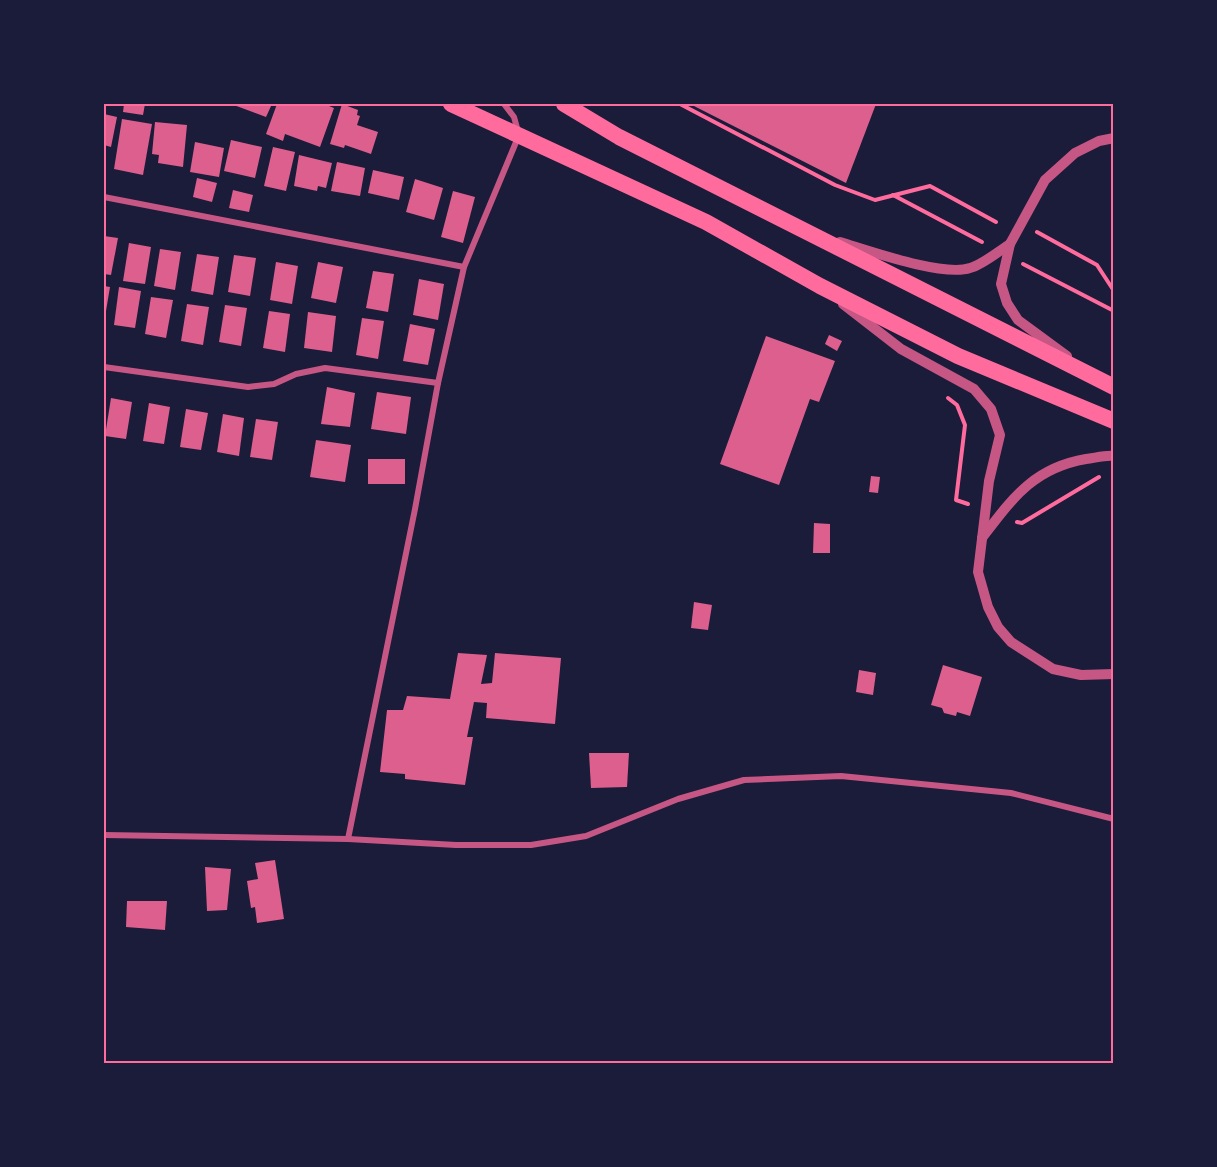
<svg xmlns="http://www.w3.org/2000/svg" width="1217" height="1167" font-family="'Alegreya Sans',sans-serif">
	<rect width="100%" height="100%" fill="#1b1b3a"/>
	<g fill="#dd5f8e">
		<path d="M124,104H145L143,115L123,112Z"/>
		<path d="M231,104H272L266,117Z"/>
		<path d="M277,104H324L334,108L320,147L285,134L283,141L266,134Z"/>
		<path d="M342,104L358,110L357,115L360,116L357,125L378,132L371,154L345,145L344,148L330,144Z"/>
		<path d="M690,104H876L846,183Z"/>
		<path d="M104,114L117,117L111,147L104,145Z"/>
		<path d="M122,119L152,124L143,175L114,169Z"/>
		<path d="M155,122L187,125L183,167L158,163L159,155L152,154Z"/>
		<path d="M231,140L262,147L255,178L224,171Z"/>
		<path d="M195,142L224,148L219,177L190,172Z"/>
		<path d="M273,147L295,152L286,191L264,186Z"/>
		<path d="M299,155L332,163L326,188L318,186L317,191L294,186Z"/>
		<path d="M337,162L365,168L360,196L331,191Z"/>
		<path d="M373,170L404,177L399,200L368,193Z"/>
		<path d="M197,178L217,183L212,202L193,197Z"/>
		<path d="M415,179L443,188L434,220L406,212Z"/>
		<path d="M233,190L253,195L249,212L229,208Z"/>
		<path d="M453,191L475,197L463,243L441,237Z"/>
		<path d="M104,236L118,238L111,275L104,274Z"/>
		<path d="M129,243L151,247L145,284L123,281Z"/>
		<path d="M160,249L181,252L175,290L154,286Z"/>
		<path d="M197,254L219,257L213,295L191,291Z"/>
		<path d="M234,255L256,258L250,296L228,292Z"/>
		<path d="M276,262L298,266L292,304L270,300Z"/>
		<path d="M318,262L343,267L336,303L311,298Z"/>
		<path d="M373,271L394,274L388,312L366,308Z"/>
		<path d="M419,279L444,284L438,320L413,315Z"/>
		<path d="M104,286L110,287L105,317H104Z"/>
		<path d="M119,287L141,291L135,328L114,325Z"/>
		<path d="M151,297L173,300L166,338L145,334Z"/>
		<path d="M187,304L209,307L203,345L181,341Z"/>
		<path d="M225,305L247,308L241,346L219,342Z"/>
		<path d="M269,311L290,314L285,352L263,348Z"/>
		<path d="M308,312L336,316L332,352L304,348Z"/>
		<path d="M362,318L384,321L378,359L356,355Z"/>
		<path d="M410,324L435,329L428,365L403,361Z"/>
		<path d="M829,335L842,341L837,351L825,344Z"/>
		<path d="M766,336L835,361L819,402L810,399L779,485L720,464Z"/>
		<path d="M327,387L355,393L350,427L321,424Z"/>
		<path d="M377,392L411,397L406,434L371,429Z"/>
		<path d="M111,398L132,402L126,439L105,436Z"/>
		<path d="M149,403L170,407L164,444L143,441Z"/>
		<path d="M186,409L208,413L201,450L180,447Z"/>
		<path d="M223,414L244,418L239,456L217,452Z"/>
		<path d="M256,419L278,422L272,460L250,457Z"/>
		<path d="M316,440L351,445L345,482L310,477Z"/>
		<rect x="368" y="459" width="37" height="25"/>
		<path d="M871,476L880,477L878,493L869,492Z"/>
		<path d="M814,523L830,524V553H813Z"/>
		<path d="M694,602L712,605L708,630L691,628Z"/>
		<path d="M458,653L487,655L481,684L492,683L495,653L561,658L555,724L486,718L487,703L474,702L467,737H473L465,785L405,779V774L380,772L387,710H403L407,696L450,699Z"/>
		<path d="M943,665L982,677L970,716L957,712L956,716L944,713L942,708L931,705Z"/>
		<path d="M859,670L876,673L873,695L856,692Z"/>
		<path d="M589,753H629L627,787L591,788Z"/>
		<path d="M275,860L284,919L257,923L255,907L251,908L247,881L258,879L255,863Z"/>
		<path d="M205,867L231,869L227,910L207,911Z"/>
		<path d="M127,901H167L165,930L126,927Z"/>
	</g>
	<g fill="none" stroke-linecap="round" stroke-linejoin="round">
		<g stroke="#ff6b9d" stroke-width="4">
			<path d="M680,104L835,185L875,200L930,186L996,222"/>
			<path d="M893,195L982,242"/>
			<path d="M1037,232L1097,265L1114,291"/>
			<path d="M1023,264L1114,311"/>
			<path d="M948,398L957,405L965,425L956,500L968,504"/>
			<path d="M1017,522L1022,523L1099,477"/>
		</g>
		<g stroke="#c65784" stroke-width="6">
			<path d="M104,197L464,267"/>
			<path d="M104,367L248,387L274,384L296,374L325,368L438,383"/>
			<path d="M104,835L348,839L456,845H531L586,836L678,799L744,780L841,776L1011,793L1114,819"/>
			<path d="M348,839L415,509L438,383L464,267L519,135L514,117L504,104"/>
		</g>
		<g stroke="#c65784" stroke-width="10">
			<path d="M840,242C870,251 943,277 970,268C982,265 999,251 1010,244"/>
			<path d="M843,304L901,349L974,389L991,409L1000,435L989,481L978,572L988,607L998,627L1011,642L1053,669L1081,675L1114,674"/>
			<path d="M1067,356L1018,320L1007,303L1001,284L1010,244L1045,180L1075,153L1099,141L1114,138"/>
			<path d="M982,538C1012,499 1033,468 1086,459C1095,458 1105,455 1114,456"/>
		</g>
		<g stroke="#ff6b9d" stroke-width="16">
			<path d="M451,104L706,222L820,286L958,356L1114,421"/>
			<path d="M564,104L619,137L1114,387"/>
		</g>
	</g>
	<rect width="1217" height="1167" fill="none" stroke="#1b1b3a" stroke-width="210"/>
	<rect x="105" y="105" width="1007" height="957" fill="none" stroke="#ff6b9d" stroke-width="2"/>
</svg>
